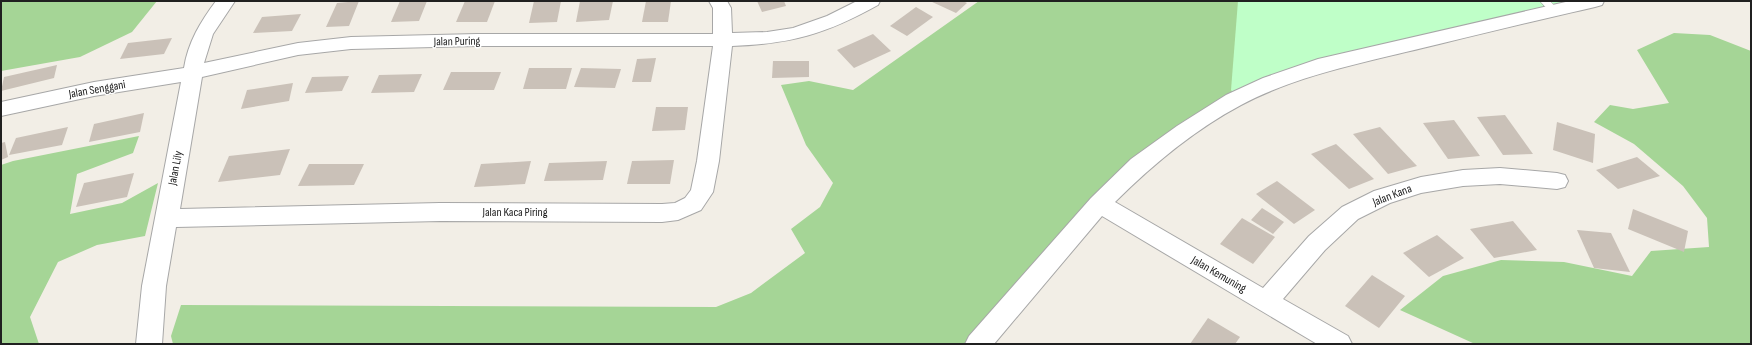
<svg xmlns="http://www.w3.org/2000/svg" width="1752" height="345" font-family="'Sofia Sans Condensed',sans-serif">
	<rect width="100%" height="100%" fill="#f2eee6"/>
	<g fill="#a5d596">
		<path d="M1,1H157L132,32L80,57L1,71Z"/>
		<path d="M979,1H1241L1235,95L1195,118L965,344H173L171,336L181,305L716,307L751,293L805,253L791,229L820,207L833,183L806,145L781,85L809,81L853,90Z"/>
		<path d="M1674,33L1710,35L1751,51V344H1475L1400,310L1443,276L1501,260L1564,262L1632,276L1651,251L1709,247L1707,218L1683,186L1634,144L1594,122L1610,105L1633,109L1669,103L1637,50Z"/>
		<path d="M139,136L133,153L77,174L70,214L122,203L158,183L145,236L97,245L58,262L30,317L39,344H1V165L13,161Z"/>
	</g>
	<path fill="#bfffc8" d="M1238,1H1587L1235,95L1231,90Z"/>
	<g fill="#cac1b8">
		<path d="M359,1L349,26L326,27L337,3Z"/>
		<path d="M400,1H427L419,21L391,22Z"/>
		<path d="M465,1H495L487,22H456Z"/>
		<path d="M534,1H561L557,22L529,23Z"/>
		<path d="M580,1H613L609,20L576,22Z"/>
		<path d="M646,1H671L668,22H642Z"/>
		<path d="M757,1H784L786,6L762,12Z"/>
		<path d="M930,1H963L967,3L956,13Z"/>
		<path d="M916,7L933,17L907,36L890,26Z"/>
		<path d="M301,14L292,31L253,33L262,17Z"/>
		<path d="M873,34L891,51L854,68L837,50Z"/>
		<path d="M172,38L164,54L120,59L128,43Z"/>
		<path d="M656,58L651,82H632L637,59Z"/>
		<path d="M773,61H809V77L772,78Z"/>
		<path d="M57,65L54,78L1,91L4,77Z"/>
		<path d="M529,68H572L566,89H523Z"/>
		<path d="M581,68L621,69L615,88L574,87Z"/>
		<path d="M451,72H501L494,90H443Z"/>
		<path d="M422,74L414,92L371,93L379,75Z"/>
		<path d="M349,76L342,91L305,93L312,77Z"/>
		<path d="M293,83L289,101L241,109L247,90Z"/>
		<path d="M656,107H688L685,130L652,131Z"/>
		<path d="M144,113L140,132L89,142L94,124Z"/>
		<path d="M1505,115L1533,154L1503,155L1477,117Z"/>
		<path d="M1454,120L1480,156L1448,159L1423,123Z"/>
		<path d="M1557,122L1595,134L1593,163L1553,150Z"/>
		<path d="M68,127L62,145L9,155L16,138Z"/>
		<path d="M1380,127L1417,166L1388,174L1353,134Z"/>
		<path d="M5,142L8,157L1,160V143Z"/>
		<path d="M1336,144L1374,179L1349,189L1311,154Z"/>
		<path d="M290,149L280,175L218,182L229,156Z"/>
		<path d="M1637,157L1660,176L1618,189L1596,170Z"/>
		<path d="M674,160L670,184H627L632,161Z"/>
		<path d="M531,161L525,184L474,187L481,164Z"/>
		<path d="M607,161L603,180L544,181L549,163Z"/>
		<path d="M309,164H364L354,185L298,186Z"/>
		<path d="M134,173L127,197L76,207L84,183Z"/>
		<path d="M1277,181L1315,210L1294,224L1256,194Z"/>
		<path d="M1262,208L1284,222L1273,234L1251,220Z"/>
		<path d="M1633,209L1688,231L1684,252L1628,229Z"/>
		<path d="M1242,218L1275,237L1253,264L1220,244Z"/>
		<path d="M1513,221L1537,250L1494,258L1470,229Z"/>
		<path d="M1577,230L1611,233L1630,272L1594,268Z"/>
		<path d="M1437,235L1464,258L1429,277L1403,253Z"/>
		<path d="M1372,275L1405,296L1379,328L1345,306Z"/>
		<path d="M1208,318L1240,337L1235,344H1190Z"/>
	</g>
	<g fill="none" stroke-linecap="round" stroke-linejoin="round">
		<g stroke="#a7a7a7" stroke-width="1">
			<path id="service" d="M1540,1H1550L1559,11L1557,13H1551Z"/>
		</g>
		<g stroke="#a7a7a7" stroke-width="2">
			<g id="minor">
				<path d="M216,1H235L213,34L204,63L298,43L351,37L477,34H713V8L709,1H727L731,8L732,33L767,32L793,28L827,16L857,1H880L878,5C826,34 791,44 732,46L719,161L713,192L701,210L678,220L662,222L440,221L176,227L166,286L162,344H136L142,286L181,82L94,96L1,116V102L94,82L184,68C188,42 201,21 216,1ZM477,46H713L697,161L691,190L685,198L675,203L662,204L440,203L180,209L202,77L298,55L351,49Z"/>
				<path d="M1570,1H1604L1602,5L1595,7C1533,21 1472,36 1410,51C1352,65 1294,77 1241,105C1194,130 1152,165 1115,202L1263,288L1309,236L1342,207L1374,191L1421,177L1463,170L1500,168L1557,173L1565,175L1568,181L1565,187L1557,189L1500,184L1463,186L1421,193L1390,203L1358,219L1325,250L1283,299L1348,336L1352,344H1317L1102,216L994,344H965L969,336L1091,198L1131,159L1177,126L1226,95L1263,78L1318,59Z"/>
			</g>
		</g>
		<use href="#service" fill="#fff" fill-rule="evenodd"/>
		<use href="#minor" fill="#fff" fill-rule="evenodd"/>
	</g>
	<g text-anchor="middle" stroke-width="3" stroke-linejoin="round" paint-order="stroke">
		<g font-size="12" fill="#202020" stroke="#fff">
			<text transform="translate(457 41) rotate(-1)" y="4">Jalan Puring</text>
			<text transform="translate(97 89) rotate(-10)" y="4">Jalan Senggani</text>
			<text transform="translate(175 168) rotate(-79)" y="4">Jalan Lily</text>
			<text transform="translate(1392 195) rotate(-21)" y="4">Jalan Kana</text>
			<text x="515" y="216">Jalan Kaca Piring</text>
			<text transform="translate(1219 274) rotate(30)" y="4">Jalan Kemuning</text>
		</g>
	</g>
	<rect width="1752" height="345" fill="none" stroke="#202020" stroke-width="4"/>
</svg>
